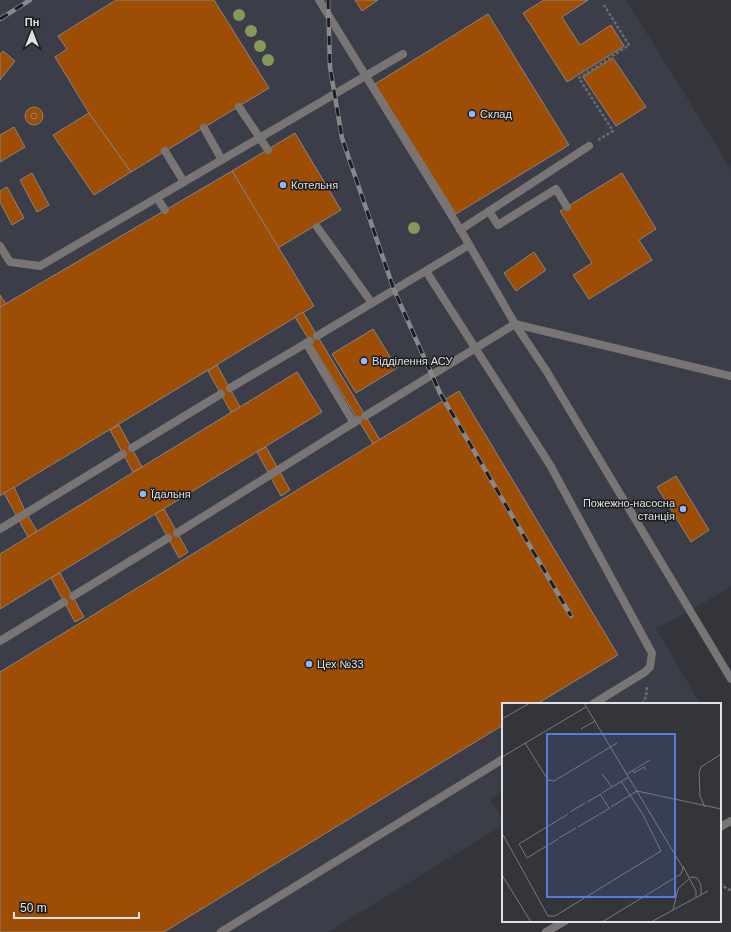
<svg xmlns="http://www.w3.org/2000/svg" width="731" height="932" font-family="Arial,sans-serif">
	<rect width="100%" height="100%" fill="#34353a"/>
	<path fill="#3b3e49" d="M0,0H626L731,169V586L690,611L656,628L700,704H503V791L490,799L503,819V825L328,932H0Z"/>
	<g fill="#9d4d04" stroke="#8a8380">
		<path d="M116,0H214L269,88L131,172L89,113L55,57L67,49L58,36Z"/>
		<path d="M355,0H378L362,11Z"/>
		<path d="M544,0H588L562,17L580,45L611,25L624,46L567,82L523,13Z"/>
		<path d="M488,14L569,145L456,214L375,84Z"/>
		<path d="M3,51L15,61L0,80V54Z"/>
		<path d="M613,58L646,107L616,126L583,77Z"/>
		<circle cx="34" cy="116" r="9"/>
		<path d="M89,113L131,172L94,195L53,135Z"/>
		<circle cx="34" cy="116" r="3"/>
		<path d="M14,127L25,147L0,162V135Z"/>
		<path d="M295,133L341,210L278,248L232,171Z"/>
		<path d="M232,171L314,306L0,496V307Z"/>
		<path d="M32,173L49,205L37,212L20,180Z"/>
		<path d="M622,173L656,229L639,240L652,260L589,299L573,275L592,263L560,211Z"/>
		<path d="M7,187L24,218L12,225L0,202V191Z"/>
		<path d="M534,252L546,270L516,291L504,273Z"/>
		<path d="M0,295L6,304L0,307Z"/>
		<path d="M303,312L380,440L373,444L295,317Z"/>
		<path d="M373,329L397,368L356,393L332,354Z"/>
		<path d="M217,365L240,407L231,412L208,371Z"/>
		<path d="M297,372L322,412L0,609V554Z"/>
		<path d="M459,391L618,655L537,704H503V725L164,932H0V672Z"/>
		<path d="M119,425L142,467L133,472L110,430Z"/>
		<path d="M266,447L290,490L281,496L257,452Z"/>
		<path d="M676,476L709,530L691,542L657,487Z"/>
		<path d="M14,487L26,513L37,531L28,537L4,493Z"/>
		<path d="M164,509L188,552L179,558L155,514Z"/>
		<path d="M60,573L84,617L75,622L51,578Z"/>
	</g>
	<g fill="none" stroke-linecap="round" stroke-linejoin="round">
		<g stroke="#6b6c70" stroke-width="2.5" stroke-dasharray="3 2" stroke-linecap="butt">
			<path d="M598,140L613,131L579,78L629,45L604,5"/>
			<path d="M642,704L646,697L647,685"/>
			<path d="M720,883L727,889L731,890"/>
		</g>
		<g stroke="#787574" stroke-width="8">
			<path d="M319,0L463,234L515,324L547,372L731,679"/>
			<path d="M239,107L268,150"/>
			<path d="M204,128L222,160"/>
			<path d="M165,151L184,182"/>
			<path d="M489,211L498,225L556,189L567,207"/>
			<path d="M317,227L372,303"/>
			<path d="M460,230L589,146"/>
			<path d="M0,246L10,262L40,266L403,54"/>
			<path d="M426,271L550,465L647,644L652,653L650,667L645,672L593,704"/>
			<path d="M317,336L469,245"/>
			<path d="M306,343L354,423"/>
			<path d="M230,388L310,341"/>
			<path d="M365,416L515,324L731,376"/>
			<path d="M132,448L221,394"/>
			<path d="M0,529L123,454"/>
			<path d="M177,533L358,420"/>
			<path d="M73,596L168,538"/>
			<path d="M0,641L64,602"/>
			<path d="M720,827L731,821"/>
			<path d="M221,932L503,759"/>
			<path d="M546,932L565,921"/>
		</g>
		<path stroke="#787574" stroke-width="8" d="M157,198L165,210"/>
		<g stroke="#87888c" stroke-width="4.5">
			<g id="rail">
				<path d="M328,0L330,67L342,138L394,290L440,393L571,616"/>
				<path d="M0,19L30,0"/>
			</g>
		</g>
		<use href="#rail" stroke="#1c1d1f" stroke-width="3" stroke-dasharray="9" stroke-linecap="butt"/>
	</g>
	<g fill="#839a58">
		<circle cx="239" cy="15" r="6"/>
		<circle cx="251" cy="31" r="6"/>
		<circle cx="260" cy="46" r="6"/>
		<circle cx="268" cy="60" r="6"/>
		<circle cx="414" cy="228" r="6"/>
	</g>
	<g fill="#91b8fd" stroke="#1c1d1f" stroke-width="1.5">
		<circle cx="472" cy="114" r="4"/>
		<circle cx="283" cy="185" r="4"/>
		<circle cx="364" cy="361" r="4"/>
		<circle cx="143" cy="494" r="4"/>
		<circle cx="683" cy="509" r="4"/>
		<circle cx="309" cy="664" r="4"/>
	</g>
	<g text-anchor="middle" stroke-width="3" stroke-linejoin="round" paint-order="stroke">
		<g font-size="11" fill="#e0e1e4" stroke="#1c1d1f" text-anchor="start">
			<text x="480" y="118">Склад</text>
			<text x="291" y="189">Котельня</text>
			<text x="372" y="365">Відділення АСУ</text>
			<text x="151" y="498">Їдальня</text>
			<text x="675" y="507" text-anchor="end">Пожежно-насосна<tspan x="675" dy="13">станція</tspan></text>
			<text x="317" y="668">Цех №33</text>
		</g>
	</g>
	<g transform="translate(502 703)">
		<rect width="219" height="219" fill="#34353a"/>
		<path fill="none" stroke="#797a7e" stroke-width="1" d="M82,0L181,165L179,171L100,219M0,16L28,0M79,26L93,18M23,40L46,77L52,78L115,40M0,54L84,4M131,68L132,70L142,64L144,67M100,71L110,84M125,71L148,57M100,90L127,74M98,91L107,105M85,99L99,91M109,104L135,88L219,106M203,104L198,93L197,70L199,64L219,51M68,109L83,100M76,124L108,105M0,130L46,213H53L159,148L141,112L119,78M57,135L74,125M56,136L25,155L17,141L66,111M181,163L194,188V194M0,172L29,219M171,207L176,186L189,174L195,175L199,182V191M149,219L206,188"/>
		<path fill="#587adc" fill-opacity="0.15" stroke="#587adc" stroke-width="2" d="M45,31H173V194H45Z"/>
		<rect width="219" height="219" fill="none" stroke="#e0e1e4" stroke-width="2"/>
	</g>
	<g transform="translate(32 32)" stroke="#1c1d1f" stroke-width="3" paint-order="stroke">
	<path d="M0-3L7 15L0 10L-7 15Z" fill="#e0e1e4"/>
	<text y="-6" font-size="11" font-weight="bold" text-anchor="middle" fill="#e0e1e4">Пн</text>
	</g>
	<path d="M14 912v6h125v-6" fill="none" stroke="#e0e1e4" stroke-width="2"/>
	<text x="20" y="912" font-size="12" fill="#e0e1e4" stroke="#1c1d1f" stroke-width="3" paint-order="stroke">50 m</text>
</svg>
